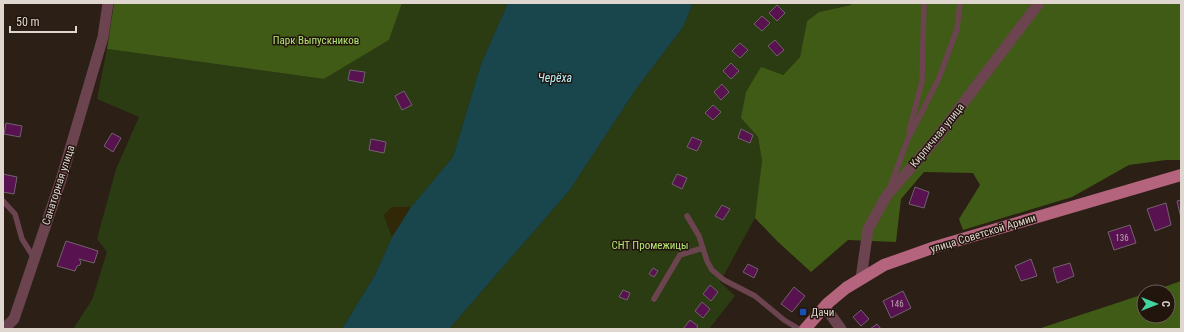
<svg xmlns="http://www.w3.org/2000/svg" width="1184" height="332" font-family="'Roboto Condensed',sans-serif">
	<rect width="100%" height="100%" fill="#2b1f16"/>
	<g fill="#2b3c12">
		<path d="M402,3H508L481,64L453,157L411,207H392L384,215L392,237L375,275L342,329H73L92,300L107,252L97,239L116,169L139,117L97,99L107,49L324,79L389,40Z"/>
		<path d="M693,3H852L851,5L819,12L807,21L800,57L741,118L758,137L762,161L758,200L755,218L720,282L735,296L709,329H449L569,191L636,89L683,27Z"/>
	</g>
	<g fill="#405b15">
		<path d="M114,3H402L389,40L324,79L107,49Z"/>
		<path d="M852,3H1181V160H1166L1129,165L1072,197L963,230L959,219L980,185L973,173L924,172L901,199L896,242L848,240L811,272L777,241L755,218L762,161L758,137L741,118L746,92L761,67L783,75L800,57L807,21L819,12L851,5Z"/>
		<path d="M1181,281V329H1038L1144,294V316H1168V292H1150Z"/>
	</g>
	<path fill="#312807" d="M392,207H411L392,237L384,215Z"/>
	<path fill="#19464d" d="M508,3H693L683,27L636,89L569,191L449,329H342L375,275L392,237L411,207L453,157L481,64Z"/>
	<g fill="#58124f" stroke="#71626d">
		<path d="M777,5L785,13L777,21L769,13Z"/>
		<path d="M762,16L770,23L762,31L754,24Z"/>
		<path d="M775,40L784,50L777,56L768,46Z"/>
		<path d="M740,43L748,50L740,58L732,51Z"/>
		<path d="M731,63L739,71L731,79L723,71Z"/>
		<path d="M350,70L365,72L363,83L348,80Z"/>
		<path d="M722,84L729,92L721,100L714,92Z"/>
		<path d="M404,91L412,105L402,110L395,96Z"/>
		<path d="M713,105L721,112L713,120L705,113Z"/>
		<path d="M6,123L22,126L20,137L4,134Z"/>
		<path d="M741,129L753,135L750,143L738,138Z"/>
		<path d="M112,133L121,138L113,152L104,146Z"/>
		<path d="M692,137L702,141L697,151L687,147Z"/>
		<path d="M371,139L386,142L384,153L369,150Z"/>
		<path d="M3,174L17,177L14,194L3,192Z"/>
		<path d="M677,174L687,178L682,189L672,184Z"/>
		<path d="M915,187L929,192L924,208L909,204Z"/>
		<path d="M1181,200V218L1177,201Z"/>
		<path d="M1166,203L1171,225L1155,231L1147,209Z"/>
		<path d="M722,205L730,209L723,220L715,216Z"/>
		<path d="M1130,225L1136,243L1114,250L1108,232Z"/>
		<path d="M66,241L98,251L94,263L79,259L81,262L80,265L77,266L75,271L57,266Z"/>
		<path d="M1031,259L1037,276L1021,281L1015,266Z"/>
		<path d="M1070,263L1074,276L1057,283L1053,268Z"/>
		<path d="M748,264L758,269L754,278L743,272Z"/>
		<path d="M653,268L658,271L654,277L649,274Z"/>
		<path d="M710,285L718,292L711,301L703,294Z"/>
		<path d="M794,287L805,296L792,312L781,304Z"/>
		<path d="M623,290L630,293L627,300L619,297Z"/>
		<path d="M903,291L911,308L891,318L883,301Z"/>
		<path d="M702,302L710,309L703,318L695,311Z"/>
		<path d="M861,310L869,319L861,326L853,317Z"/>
		<path d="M690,320L698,326L696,329H683Z"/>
		<path d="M877,324L881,329H870Z"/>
	</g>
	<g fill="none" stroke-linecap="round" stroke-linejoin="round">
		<g stroke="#6b4450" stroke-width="5.5">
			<path d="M909,131L922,81L924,3"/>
			<path d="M890,187L907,141L939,78L957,29L960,3"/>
			<path d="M3,201L15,214L22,239L34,258"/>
			<path d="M687,216L699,236L707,261L712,270L724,280L755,296L784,320L799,329"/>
			<path d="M654,299L680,255L703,248"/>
		</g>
		<g stroke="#6b4450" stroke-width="11">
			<path d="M861,279L868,229L887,195L936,139L1039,3"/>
			<path d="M825,307L841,329"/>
			<path d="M4,329L14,319L61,180L103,37L108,3"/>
		</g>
		<path stroke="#b4647d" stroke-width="12" d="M805,329L828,303L846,288L884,265L935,247L1181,175"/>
	</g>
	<rect fill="#1a4fb4" stroke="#21150d" stroke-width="1.5" x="799" y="308" width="8" height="8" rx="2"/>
	<g text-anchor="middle" stroke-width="3" stroke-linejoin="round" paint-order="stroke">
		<g font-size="9" fill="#bda5b0">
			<text x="1122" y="241">136</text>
			<text x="897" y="307">146</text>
		</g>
		<g font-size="11" fill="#b3e571" stroke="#21150d">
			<text x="316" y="44">Парк Выпускников</text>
			<text x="650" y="249">СНТ Промежицы</text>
		</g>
		<g font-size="11" fill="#dfd6d0" stroke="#21150d">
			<text transform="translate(937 135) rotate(-51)" y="4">Кирпичная улица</text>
			<text transform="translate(58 185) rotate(-72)" y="4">Санаторная улица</text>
			<text transform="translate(983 233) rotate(-17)" y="4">улица Советской Армии</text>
		</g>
		<g font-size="11" fill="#dfd6d0" stroke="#21150d" text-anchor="start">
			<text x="811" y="316">Дачи</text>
		</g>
		<g font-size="12" font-style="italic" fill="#b4f0fa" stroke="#21150d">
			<text x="555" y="82">Черёха</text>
		</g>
	</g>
	<rect width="1184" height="332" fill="none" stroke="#dfd6d0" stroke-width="8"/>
	<g transform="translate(1156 304) rotate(90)"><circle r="19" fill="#21150d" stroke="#6d625b"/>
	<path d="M0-3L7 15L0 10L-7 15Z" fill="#42d4a0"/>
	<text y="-6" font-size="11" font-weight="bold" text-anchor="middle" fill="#dfd6d0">С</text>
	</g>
	<path d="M10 26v6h66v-6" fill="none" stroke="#dfd6d0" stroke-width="2"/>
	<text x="16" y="26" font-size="12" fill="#dfd6d0" stroke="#21150d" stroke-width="3" paint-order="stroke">50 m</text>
</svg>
